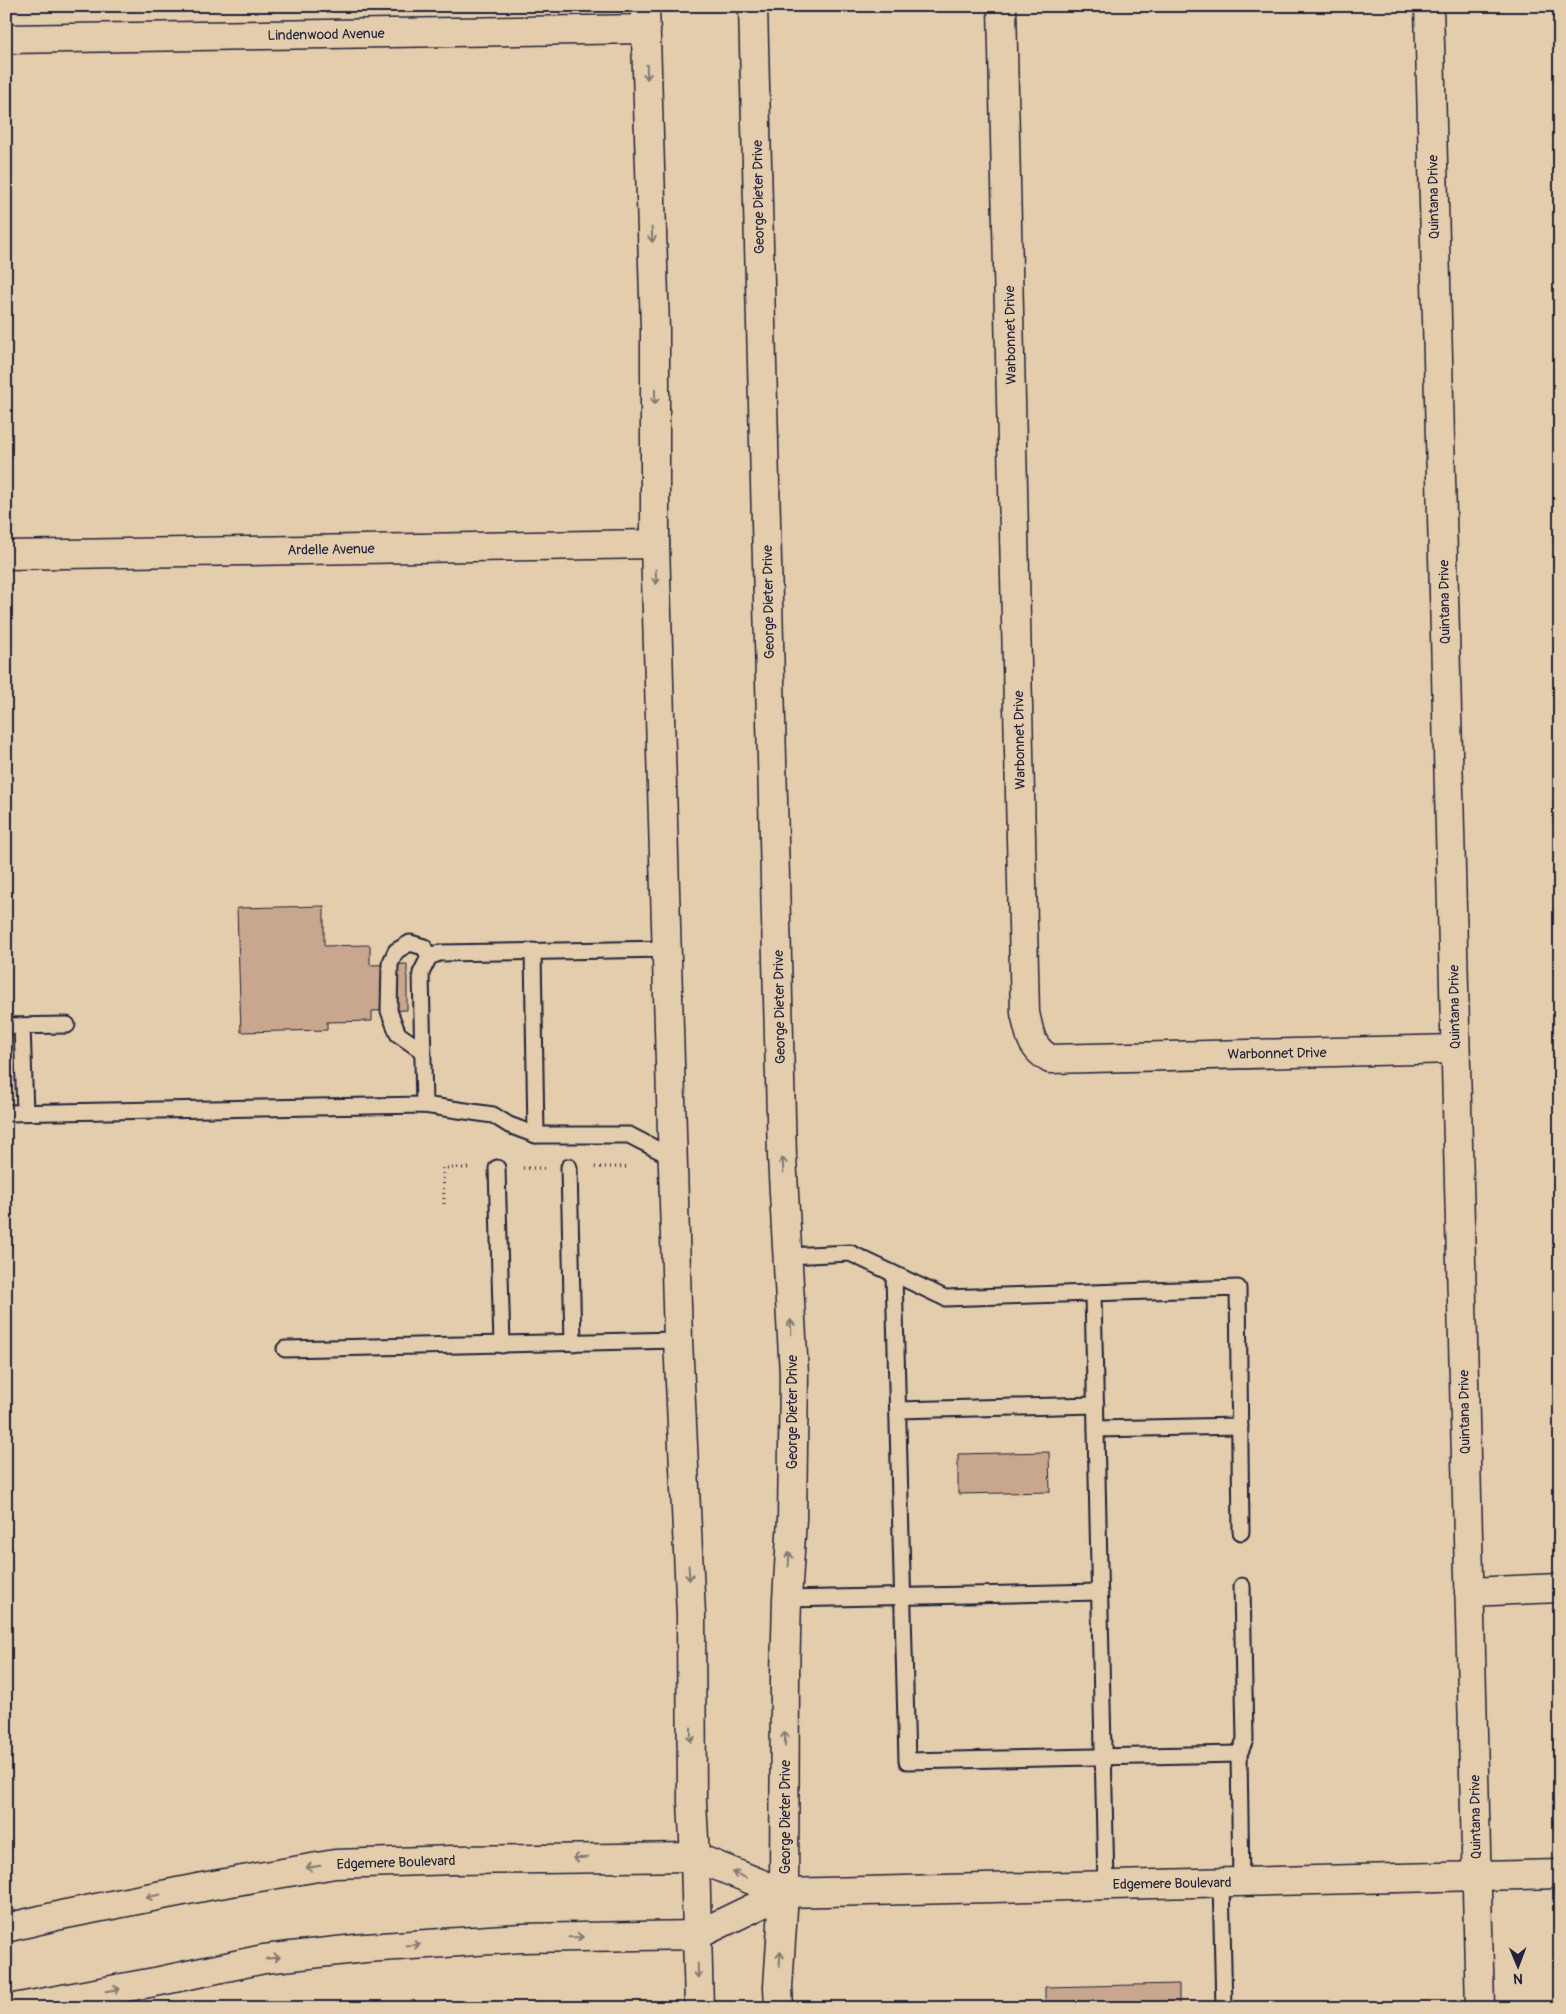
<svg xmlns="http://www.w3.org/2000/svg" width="1566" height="2014" font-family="Pangolin,sans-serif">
	<rect width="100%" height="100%" fill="#e3cdac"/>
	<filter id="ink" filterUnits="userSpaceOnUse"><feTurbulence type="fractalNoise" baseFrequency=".02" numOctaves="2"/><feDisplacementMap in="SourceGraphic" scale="10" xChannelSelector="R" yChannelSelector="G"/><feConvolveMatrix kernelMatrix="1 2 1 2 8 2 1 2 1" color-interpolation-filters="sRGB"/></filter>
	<g filter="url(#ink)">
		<g fill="#c8a78e" stroke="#22223b">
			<path d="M324,906V946L370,945V965L407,964V1010L372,1011V1021L327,1022V1030L241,1032L237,908Z"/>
			<path d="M1049,1452L1050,1492L958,1494V1454Z"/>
			<path d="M1179,1984V2008H1045V1987Z"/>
		</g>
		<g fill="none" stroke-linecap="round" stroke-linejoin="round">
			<g stroke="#22223b" stroke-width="19">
				<g id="service">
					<path d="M533,951L536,1135"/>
					<path d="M6,1026L67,1025"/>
					<path d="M22,1026L25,1112"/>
					<path d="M421,1050L398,1034L389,1011L390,964L396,951L410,943L424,947L429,957"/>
					<path d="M424,1105L421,973L429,957L439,953L667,949"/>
					<path d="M6,1113L424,1105L493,1115L509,1125L536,1135H629L674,1158"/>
					<path d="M569,1167L573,1343"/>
					<path d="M497,1168L502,1345"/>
					<path d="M788,1256L850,1253L945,1298L1238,1288L1241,1532"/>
					<path d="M894,1275L907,1761L1239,1754"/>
					<path d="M1093,1294L1106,1884"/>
					<path d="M285,1349L678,1340"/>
					<path d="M898,1410L1096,1405"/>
					<path d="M1096,1429L1240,1426"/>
					<path d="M787,1599L1100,1592"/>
					<path d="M1241,1881L1239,1754L1245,1740L1242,1586"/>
					<path d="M1221,1882L1224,2008"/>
				</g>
			</g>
			<g stroke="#22223b" stroke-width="31">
				<g id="minor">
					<path d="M1002,6L1025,1013C1030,1034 1030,1047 1050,1059L1455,1049"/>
					<path d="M1429,6L1480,2008"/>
					<path d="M6,39L646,29"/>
					<path d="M6,555L655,544"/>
					<path d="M1469,1592L1560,1588"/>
				</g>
			</g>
			<g stroke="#22223b" stroke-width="31">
				<g id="secondary">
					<path d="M645,6L655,329V544L678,1340L691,1615L692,1802L695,1857L699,2008"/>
					<path d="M753,6L782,1157L794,1374L792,1519L787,1599L785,1675L784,1893L778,1987L779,2008"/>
					<path d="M6,1928L61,1915L208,1886L335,1864L454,1860L695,1857L784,1893L1560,1874"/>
					<path d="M14,2008L160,1981L264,1959L365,1948L522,1938L697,1935L784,1893"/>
				</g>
			</g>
			<g stroke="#22223b" stroke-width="3" stroke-dasharray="1 4" stroke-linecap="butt">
				<path d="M595,1167H630"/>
				<path d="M523,1168H544"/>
				<path d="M444,1204L443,1168H472"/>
			</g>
			<use href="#service" stroke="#e3cdac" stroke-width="15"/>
			<use href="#minor" stroke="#e3cdac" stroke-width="28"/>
			<use href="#secondary" stroke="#e3cdac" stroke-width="28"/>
		</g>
		<defs><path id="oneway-shaft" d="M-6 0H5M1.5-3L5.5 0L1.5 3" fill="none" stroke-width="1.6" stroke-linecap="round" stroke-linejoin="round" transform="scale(1.25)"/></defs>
		<g stroke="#827874">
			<use href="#oneway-shaft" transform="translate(647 72) rotate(88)"/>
			<use href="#oneway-shaft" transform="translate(652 235) rotate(88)"/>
			<use href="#oneway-shaft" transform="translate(655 397) rotate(90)"/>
			<use href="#oneway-shaft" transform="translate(656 577) rotate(88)"/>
			<use href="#oneway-shaft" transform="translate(783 1165) rotate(-93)"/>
			<use href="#oneway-shaft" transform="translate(791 1327) rotate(-93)"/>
			<use href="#oneway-shaft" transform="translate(789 1559) rotate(-86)"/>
			<use href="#oneway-shaft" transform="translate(689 1573) rotate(87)"/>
			<use href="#oneway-shaft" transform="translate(691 1735) rotate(90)"/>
			<use href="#oneway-shaft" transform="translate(785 1739) rotate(-90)"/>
			<use href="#oneway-shaft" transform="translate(580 1858) rotate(179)"/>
			<use href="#oneway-shaft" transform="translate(313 1867) rotate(170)"/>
			<use href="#oneway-shaft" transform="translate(739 1875) rotate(-158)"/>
			<use href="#oneway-shaft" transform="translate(153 1896) rotate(169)"/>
			<use href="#oneway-shaft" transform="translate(576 1937) rotate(-1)"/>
			<use href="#oneway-shaft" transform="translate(413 1945) rotate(-4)"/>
			<use href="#oneway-shaft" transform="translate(273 1958) rotate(-7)"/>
			<use href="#oneway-shaft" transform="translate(780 1959) rotate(-86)"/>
			<use href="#oneway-shaft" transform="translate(698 1971) rotate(88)"/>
			<use href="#oneway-shaft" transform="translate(113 1990) rotate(-10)"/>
		</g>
	</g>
	<g text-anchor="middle" stroke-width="4" stroke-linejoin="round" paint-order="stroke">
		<g font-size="14" fill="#22223b" stroke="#e3cdac">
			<text transform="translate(326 34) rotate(-1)" y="5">Lindenwood Avenue</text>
			<text transform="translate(758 197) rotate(-91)" y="5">George Dieter Drive</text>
			<text transform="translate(1433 197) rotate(-91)" y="5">Quintana Drive</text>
			<text transform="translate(1010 335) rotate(-91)" y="5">Warbonnet Drive</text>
			<text transform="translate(331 549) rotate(-1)" y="5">Ardelle Avenue</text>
			<text transform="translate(768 602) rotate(-91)" y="5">George Dieter Drive</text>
			<text transform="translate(1444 602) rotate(-91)" y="5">Quintana Drive</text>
			<text transform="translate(1019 740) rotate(-91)" y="5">Warbonnet Drive</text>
			<text transform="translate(779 1007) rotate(-91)" y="5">George Dieter Drive</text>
			<text transform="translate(1454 1007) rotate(-91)" y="5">Quintana Drive</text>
			<text transform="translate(1277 1053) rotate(-1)" y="5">Warbonnet Drive</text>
			<text transform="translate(792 1412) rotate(-90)" y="5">George Dieter Drive</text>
			<text transform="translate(1464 1412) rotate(-91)" y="5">Quintana Drive</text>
			<text transform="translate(785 1817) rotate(-90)" y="5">George Dieter Drive</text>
			<text transform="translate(1475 1817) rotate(-91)" y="5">Quintana Drive</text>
			<text transform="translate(396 1862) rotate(-2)" y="5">Edgemere Boulevard</text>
			<text transform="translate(1172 1883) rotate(-1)" y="5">Edgemere Boulevard</text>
		</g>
	</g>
	<rect width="1566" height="2014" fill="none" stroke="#e3cdac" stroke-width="25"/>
	<rect x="12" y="12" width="1541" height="1989" fill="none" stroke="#22223b" stroke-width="2" filter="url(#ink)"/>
	<g transform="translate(1518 1966) rotate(179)" stroke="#e3cdac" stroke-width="4" paint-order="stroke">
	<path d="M0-4L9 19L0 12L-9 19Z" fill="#22223b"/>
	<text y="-8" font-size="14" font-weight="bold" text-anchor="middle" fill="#22223b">N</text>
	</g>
</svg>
